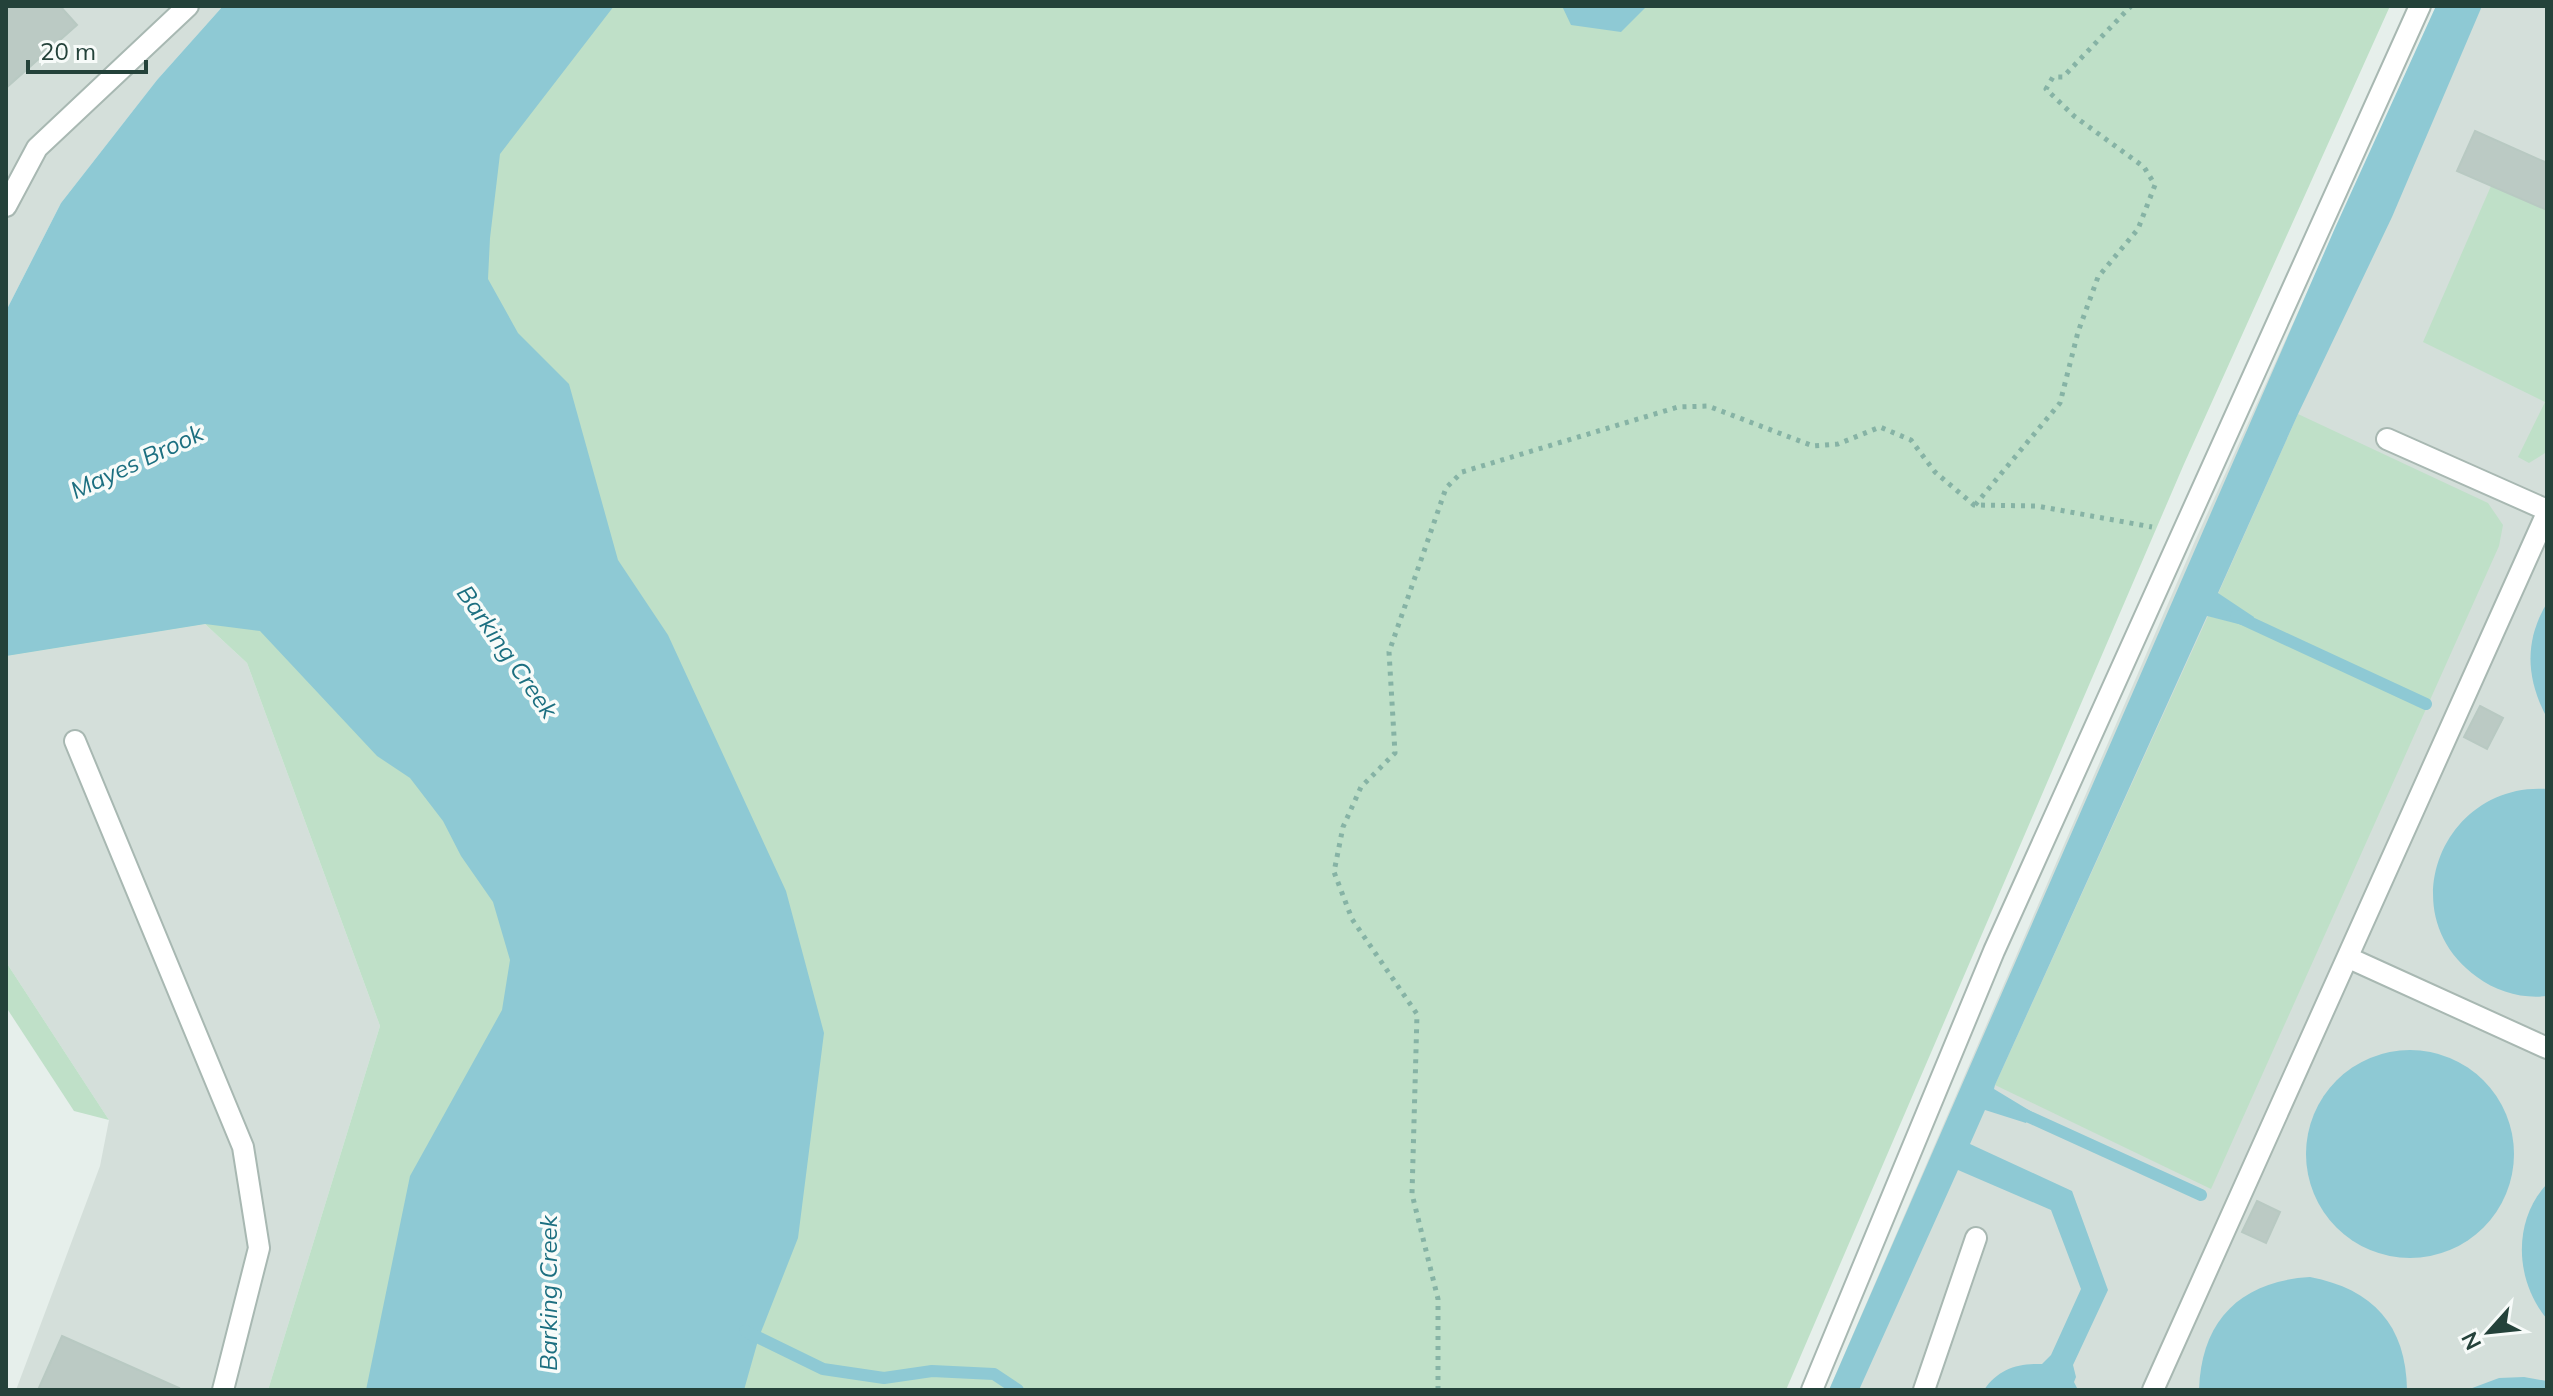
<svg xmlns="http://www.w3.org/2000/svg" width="2553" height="1396" font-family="Mulish,sans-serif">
	<rect width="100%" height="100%" fill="#e6efeb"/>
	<g fill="#d4dfda">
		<path d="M6,6H223L157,80L61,203L6,311Z"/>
		<path d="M2436,6H2547V1390H1829L2195,541Z"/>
		<path d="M205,624L247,663L380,1026L268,1390H16L100,1166L109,1120L6,962V656Z"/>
	</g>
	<g fill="#bfe0c8">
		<path d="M467,6H2390L2184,464L1786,1390H617L472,457Z"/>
		<path d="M2491,186L2547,210V449L2545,453L2529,463L2518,457L2545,402L2423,342Z"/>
		<path d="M2298,414L2488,503L2503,525L2499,546L2211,1189L1995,1085L2208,616L2250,626L2253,617L2218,594Z"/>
		<path d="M292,555L529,935L485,1390H268L380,1026L247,663L205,624L6,656Z"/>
		<path d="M6,962L109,1120L74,1111L6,1007Z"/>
	</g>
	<g fill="#8ec9d4">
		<path d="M223,6H614L500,154L490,238L488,279L518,333L569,384L618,560L668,635L786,891L824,1033L798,1238L759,1337L744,1390H366L410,1176L502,1010L510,960L493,902L461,856L443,821L410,778L377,756L260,631L205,624L6,656V311L61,203L157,80Z"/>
		<path d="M1562,6H1647L1621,32L1571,25Z"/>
		<path d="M2436,6H2482L2392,217L2298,414L2218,593L2254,617L2250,627L2207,616L1995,1085L1994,1089L2032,1112L2026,1123L1985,1110L1970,1144L2072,1191L2108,1290L2073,1365L2076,1377L2074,1382L2078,1390H1984C1998,1369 2018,1363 2042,1364L2051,1355L2081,1289L2051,1210L1958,1170L1859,1390H1829L2335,228Z"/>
		<path d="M2547,603V718C2526,679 2524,641 2547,603Z"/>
		<path d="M2547,789V996C2523,999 2497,992 2477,977C2390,915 2442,782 2547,789Z"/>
		<circle cx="2410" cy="1154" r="104"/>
		<path d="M2547,1184V1319C2515,1281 2512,1221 2547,1184Z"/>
		<path d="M2310,1277C2373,1289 2406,1325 2407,1390H2199C2201,1320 2241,1281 2310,1277Z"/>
		<path d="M2524,1377L2547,1381V1390H2467L2499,1378Z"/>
	</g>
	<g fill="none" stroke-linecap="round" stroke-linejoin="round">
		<g stroke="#8ec9d4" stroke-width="12">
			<path d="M2236,616L2426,704"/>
			<path d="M2014,1110L2201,1195"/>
			<path d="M745,1331L823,1369L884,1378L932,1371L994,1374L1018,1390"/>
		</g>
	</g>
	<g fill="#bbcac4" stroke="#b8c9c2" stroke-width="2">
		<path d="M6,6H60L77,25L6,88Z"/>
		<path d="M2475,131L2547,163V210L2457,171Z"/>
		<path d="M2480,706L2503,718L2487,749L2464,737Z"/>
		<path d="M2257,1201L2280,1212L2266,1243L2242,1232Z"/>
		<path d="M62,1336L179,1388L178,1390H38Z"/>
	</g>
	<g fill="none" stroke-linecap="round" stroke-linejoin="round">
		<g stroke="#a8b8b2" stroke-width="24">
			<g id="service">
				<path d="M6,206L37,148L188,6"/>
				<path d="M2387,439L2547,510"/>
				<path d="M75,741L243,1147L259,1248L223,1390"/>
				<path d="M2349,958L2547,1048"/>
				<path d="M1812,1390L1994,951L2420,6"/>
				<path d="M1924,1390L1976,1238"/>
				<path d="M2153,1390L2547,513"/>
			</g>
		</g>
		<g stroke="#86b3a5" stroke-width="5" stroke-dasharray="4 6" stroke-linecap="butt">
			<path d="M1975,505L2060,403L2078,332L2098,277L2138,229L2155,185L2144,167L2074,116L2046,89L2053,77H2063L2131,6"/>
			<path d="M1438,1390V1299L1412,1194L1417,1014L1352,919L1334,872L1343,827L1361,787L1395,753L1389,652L1446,488L1462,472L1678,407L1708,406L1813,446L1838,444L1880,427L1911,440L1935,472L1974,505L2037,506L2152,527"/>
		</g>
		<use href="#service" stroke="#fff" stroke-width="20"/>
	</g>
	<g text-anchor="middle" stroke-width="7" stroke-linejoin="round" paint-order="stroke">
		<g font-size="24" font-style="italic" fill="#1c6f80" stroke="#f7fbf9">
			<text transform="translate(137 462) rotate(-25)" y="8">Mayes Brook</text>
			<text transform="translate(507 652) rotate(55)" y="8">Barking Creek</text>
			<text transform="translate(549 1293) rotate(-90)" y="8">Barking Creek</text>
		</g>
	</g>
	<rect width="2553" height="1396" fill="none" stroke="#24423a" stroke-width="16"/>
	<g transform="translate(2489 1332) rotate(243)" stroke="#f7fbf9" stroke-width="6" paint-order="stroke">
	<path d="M0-6L14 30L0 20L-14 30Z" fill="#24423a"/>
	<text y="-12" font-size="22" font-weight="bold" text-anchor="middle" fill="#24423a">N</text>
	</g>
	<path d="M28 60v12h118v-12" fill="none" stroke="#24423a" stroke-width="4"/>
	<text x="40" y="60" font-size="24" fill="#24423a" stroke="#f7fbf9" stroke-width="6" paint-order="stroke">20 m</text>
</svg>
